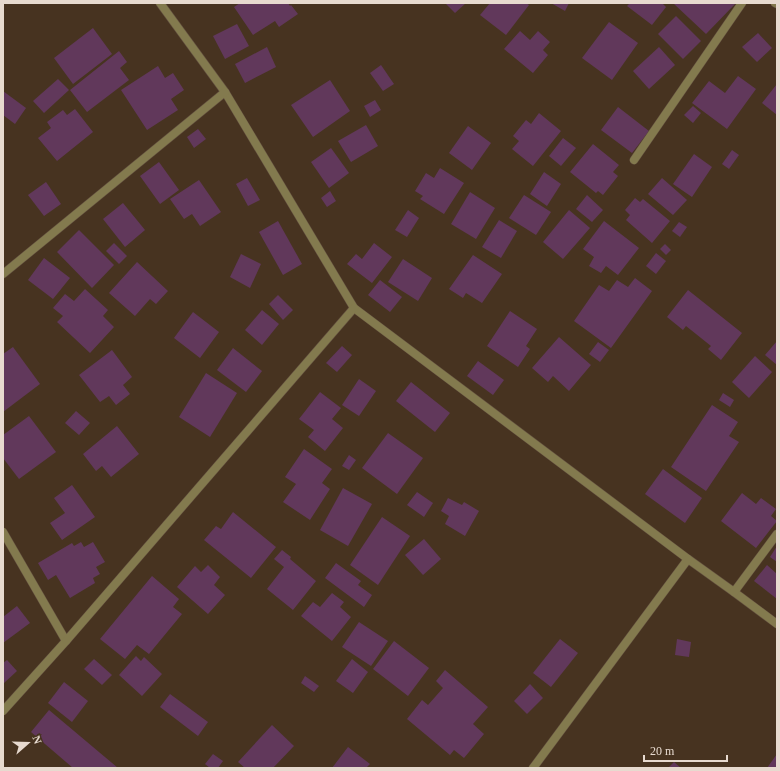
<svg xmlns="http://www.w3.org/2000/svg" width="780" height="771" font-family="Georgia,serif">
	<rect width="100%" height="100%" fill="#473320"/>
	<g fill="#61385b">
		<path d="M240,3H288L290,6L291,5L298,14L279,27L275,21L253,35L234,7Z"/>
		<path d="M445,3H466L455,13Z"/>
		<path d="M490,3H526L529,5L506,35L480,15Z"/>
		<path d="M551,3H569L565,11Z"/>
		<path d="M630,3H662L666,7L652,25L627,6Z"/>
		<path d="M673,3H736L706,34Z"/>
		<path d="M676,16L701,41L683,59L658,34Z"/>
		<path d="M609,22L638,43L612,80L582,58Z"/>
		<path d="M237,24L249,46L225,59L213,36Z"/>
		<path d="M93,28L112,54L73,84L54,58Z"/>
		<path d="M520,31L530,40L538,31L550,42L543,50L548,55L533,73L504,49Z"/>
		<path d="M758,33L772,48L757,62L742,47Z"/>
		<path d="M267,47L276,67L245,83L235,64Z"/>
		<path d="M659,47L675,65L649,89L633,71Z"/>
		<path d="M119,51L127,62L120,68L129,80L87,112L70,90Z"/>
		<path d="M381,65L394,84L383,91L370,73Z"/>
		<path d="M158,66L165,78L173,73L184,90L171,99L178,110L147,130L121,90Z"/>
		<path d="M738,76L756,89L727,129L692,103L709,81L725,93Z"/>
		<path d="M58,79L69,90L44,113L33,101Z"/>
		<path d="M330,80L350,111L313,137L291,105Z"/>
		<path d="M777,84V115L762,103Z"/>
		<path d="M3,91L26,108L15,124L3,115Z"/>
		<path d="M375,100L381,110L370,117L364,106Z"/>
		<path d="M693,106L701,113L693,123L684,115Z"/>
		<path d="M618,107L649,131L632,153L601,130Z"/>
		<path d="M75,109L93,132L57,161L38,138L51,128L47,122L63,110L67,115Z"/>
		<path d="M539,113L561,131L533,166L512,149L519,141L513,136L526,120L531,124Z"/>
		<path d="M366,125L378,146L351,162L338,141Z"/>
		<path d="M468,126L491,143L472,170L449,153Z"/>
		<path d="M198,129L206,139L194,148L187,137Z"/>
		<path d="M563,138L576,148L561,166L549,156Z"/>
		<path d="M593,144L619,165L613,172L618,176L603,195L598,191L596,193L570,172Z"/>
		<path d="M331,148L349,173L329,188L311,162Z"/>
		<path d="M732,150L739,155L729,169L722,164Z"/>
		<path d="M694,154L712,167L692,197L673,184Z"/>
		<path d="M159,162L179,190L160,204L140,176Z"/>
		<path d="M440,168L464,183L444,214L420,199L423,196L415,191L426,173L434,178Z"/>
		<path d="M544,172L561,184L547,206L530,194Z"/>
		<path d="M247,178L260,200L248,206L236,184Z"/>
		<path d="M662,178L687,200L673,215L648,194Z"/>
		<path d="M199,180L221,212L200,226L192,214L184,219L170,199Z"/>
		<path d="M46,182L61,204L44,216L28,195Z"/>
		<path d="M330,191L336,201L327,207L321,198Z"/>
		<path d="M470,192L495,208L476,239L451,224Z"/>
		<path d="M524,195L551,212L536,235L509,218Z"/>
		<path d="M587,195L603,210L592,222L576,209Z"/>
		<path d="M635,198L640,202L643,199L670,221L652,243L626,220L630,215L625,210Z"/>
		<path d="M123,203L145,230L125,247L103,219Z"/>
		<path d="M408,210L419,218L407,237L395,230Z"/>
		<path d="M569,210L590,228L563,259L543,242Z"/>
		<path d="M499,220L517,231L501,258L482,247Z"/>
		<path d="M278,221L302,264L283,275L259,232Z"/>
		<path d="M604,221L639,248L618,275L606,266L601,273L589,266L594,257L583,249Z"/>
		<path d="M679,222L687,227L680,237L672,231Z"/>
		<path d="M79,230L114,265L92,288L57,252Z"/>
		<path d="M114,243L127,256L119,264L106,251Z"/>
		<path d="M374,243L392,257L372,283L347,264L356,254L362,259Z"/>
		<path d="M665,244L671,250L666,255L660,249Z"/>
		<path d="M656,253L666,261L656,274L646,266Z"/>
		<path d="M241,254L261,264L250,288L230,277Z"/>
		<path d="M473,255L502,274L482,303L466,293L463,298L449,289Z"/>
		<path d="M44,258L70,278L53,299L28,280Z"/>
		<path d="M403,259L432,278L418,301L388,282Z"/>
		<path d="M137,262L168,291L156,304L150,299L135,316L109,293Z"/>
		<path d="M635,278L652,291L611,348L574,321L599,285L609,291L617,280L628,287Z"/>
		<path d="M380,280L402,297L390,312L368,295Z"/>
		<path d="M85,289L108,310L103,316L114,327L90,353L57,322L63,316L53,308L65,294L74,301Z"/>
		<path d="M688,290L742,333L721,360L708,349L711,346L686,326L683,330L667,317Z"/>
		<path d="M278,295L293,310L283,320L269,304Z"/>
		<path d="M262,310L279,324L262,345L245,330Z"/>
		<path d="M510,311L537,329L526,346L530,349L518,367L487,346Z"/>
		<path d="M193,312L219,332L200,358L174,338Z"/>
		<path d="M559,337L591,365L569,391L553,376L548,382L532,368Z"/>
		<path d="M777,341V365L765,355Z"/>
		<path d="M598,342L609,350L600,362L589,354Z"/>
		<path d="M342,346L352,355L337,372L326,363Z"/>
		<path d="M13,347L40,384L3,412V354Z"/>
		<path d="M233,348L262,371L246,392L217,370Z"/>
		<path d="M112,350L132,377L123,385L130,394L116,405L109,396L100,402L79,375Z"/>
		<path d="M755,356L772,372L749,398L732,382Z"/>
		<path d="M478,361L504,380L493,395L467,376Z"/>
		<path d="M206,373L237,393L210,437L179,417Z"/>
		<path d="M359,379L376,391L359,416L342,405Z"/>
		<path d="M411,382L450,413L435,432L396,401Z"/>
		<path d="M320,392L341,408L332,419L343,428L325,451L308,437L314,430L299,419Z"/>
		<path d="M723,393L734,400L730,407L719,400Z"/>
		<path d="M712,405L738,422L729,436L739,442L706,491L671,467Z"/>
		<path d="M76,411L90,423L79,435L65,423Z"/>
		<path d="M29,416L56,452L19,479L3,458V435Z"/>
		<path d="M117,426L139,454L111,477L102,466L96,471L83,454Z"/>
		<path d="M388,433L423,458L397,494L362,468Z"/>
		<path d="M304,449L332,469L322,483L330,489L310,520L283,502L296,484L285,477Z"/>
		<path d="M349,455L356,460L349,470L342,466Z"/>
		<path d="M663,469L702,498L685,523L645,494Z"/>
		<path d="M72,485L95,517L62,540L50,523L65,513L54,498Z"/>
		<path d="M343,488L372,504L348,546L320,530Z"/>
		<path d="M417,492L433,503L424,517L407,505Z"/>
		<path d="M742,493L756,504L761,498L776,509L771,516L777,521L756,548L721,521Z"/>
		<path d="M448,498L462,505L464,502L479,511L465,536L445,524L449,516L441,511Z"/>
		<path d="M233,512L276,547L251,578L204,540L216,526L221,529Z"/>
		<path d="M382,517L410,536L378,585L350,565Z"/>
		<path d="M424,539L441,559L423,575L405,555Z"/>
		<path d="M81,542L84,547L93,542L105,562L96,567L100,574L93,578L95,583L70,598L56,575L48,580L38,563L72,543L74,546Z"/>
		<path d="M777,546V562L770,557Z"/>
		<path d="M282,550L291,557L290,559L316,581L293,610L267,589L284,567L274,559Z"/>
		<path d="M336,563L361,581L358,585L372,595L364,607L325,578Z"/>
		<path d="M208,565L220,577L214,585L225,595L208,614L177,587L195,566L201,572Z"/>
		<path d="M767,565L777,574V599L754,581Z"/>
		<path d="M152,576L179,599L173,607L182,614L149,654L137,645L125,659L100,639Z"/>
		<path d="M332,593L344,602L340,607L351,617L332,641L301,616L313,602L320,607Z"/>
		<path d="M17,606L30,623L3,643V617Z"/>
		<path d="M359,622L388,641L371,666L342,647Z"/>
		<path d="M560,639L578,653L551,687L533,673Z"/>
		<path d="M677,639L691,642L689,657L675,655Z"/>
		<path d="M394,641L429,668L408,696L373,669Z"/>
		<path d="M136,656L141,661L144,657L162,674L142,696L119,675Z"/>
		<path d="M94,659L112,675L102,685L84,669Z"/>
		<path d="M352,659L368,672L353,693L336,681Z"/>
		<path d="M7,660L17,671L3,684V663Z"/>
		<path d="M445,670L488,707L473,724L484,734L464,758L454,750L450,755L407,719L422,700L428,705L443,688L436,681Z"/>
		<path d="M305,676L319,686L314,692L301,683Z"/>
		<path d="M64,682L88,701L72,722L48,703Z"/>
		<path d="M530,684L543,698L527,714L514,701Z"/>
		<path d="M170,694L208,722L198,736L160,707Z"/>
		<path d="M49,710L118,768H73L31,732Z"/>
		<path d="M272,725L294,746L273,768H245L238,762Z"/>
		<path d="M348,747L370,764L366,768H332Z"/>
		<path d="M213,754L223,761L218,768H210L205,764Z"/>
		<path d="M777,754V768H767Z"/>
		<path d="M674,762L681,768H668Z"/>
	</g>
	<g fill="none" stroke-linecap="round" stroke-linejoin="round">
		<g stroke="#645140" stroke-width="9">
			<path id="service" d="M634,160L742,3"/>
		</g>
		<g stroke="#645140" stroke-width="9">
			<g id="minor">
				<path d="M160,3L225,92L354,308L688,559L734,592L777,624"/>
				<path d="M775,3L777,4"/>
				<path d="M3,274L225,92"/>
				<path d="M3,532L66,641"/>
				<path d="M734,592L777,534"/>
				<path d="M3,711L66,641L354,308"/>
				<path d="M533,768L688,559"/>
			</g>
		</g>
		<use href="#service" stroke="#837a4e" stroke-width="8"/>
		<use href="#minor" stroke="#837a4e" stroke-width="8"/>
	</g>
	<rect width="780" height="771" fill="none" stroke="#e7dacf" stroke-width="8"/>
	<g transform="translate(28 743) rotate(70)" stroke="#473320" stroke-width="3" paint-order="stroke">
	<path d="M0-3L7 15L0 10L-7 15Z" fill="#e7dacf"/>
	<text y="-6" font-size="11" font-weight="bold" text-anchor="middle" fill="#e7dacf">N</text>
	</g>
	<path d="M644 755v6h83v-6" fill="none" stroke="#e7dacf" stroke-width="2"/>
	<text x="650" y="755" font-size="12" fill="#e7dacf" stroke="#473320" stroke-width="3" paint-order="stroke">20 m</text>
</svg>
